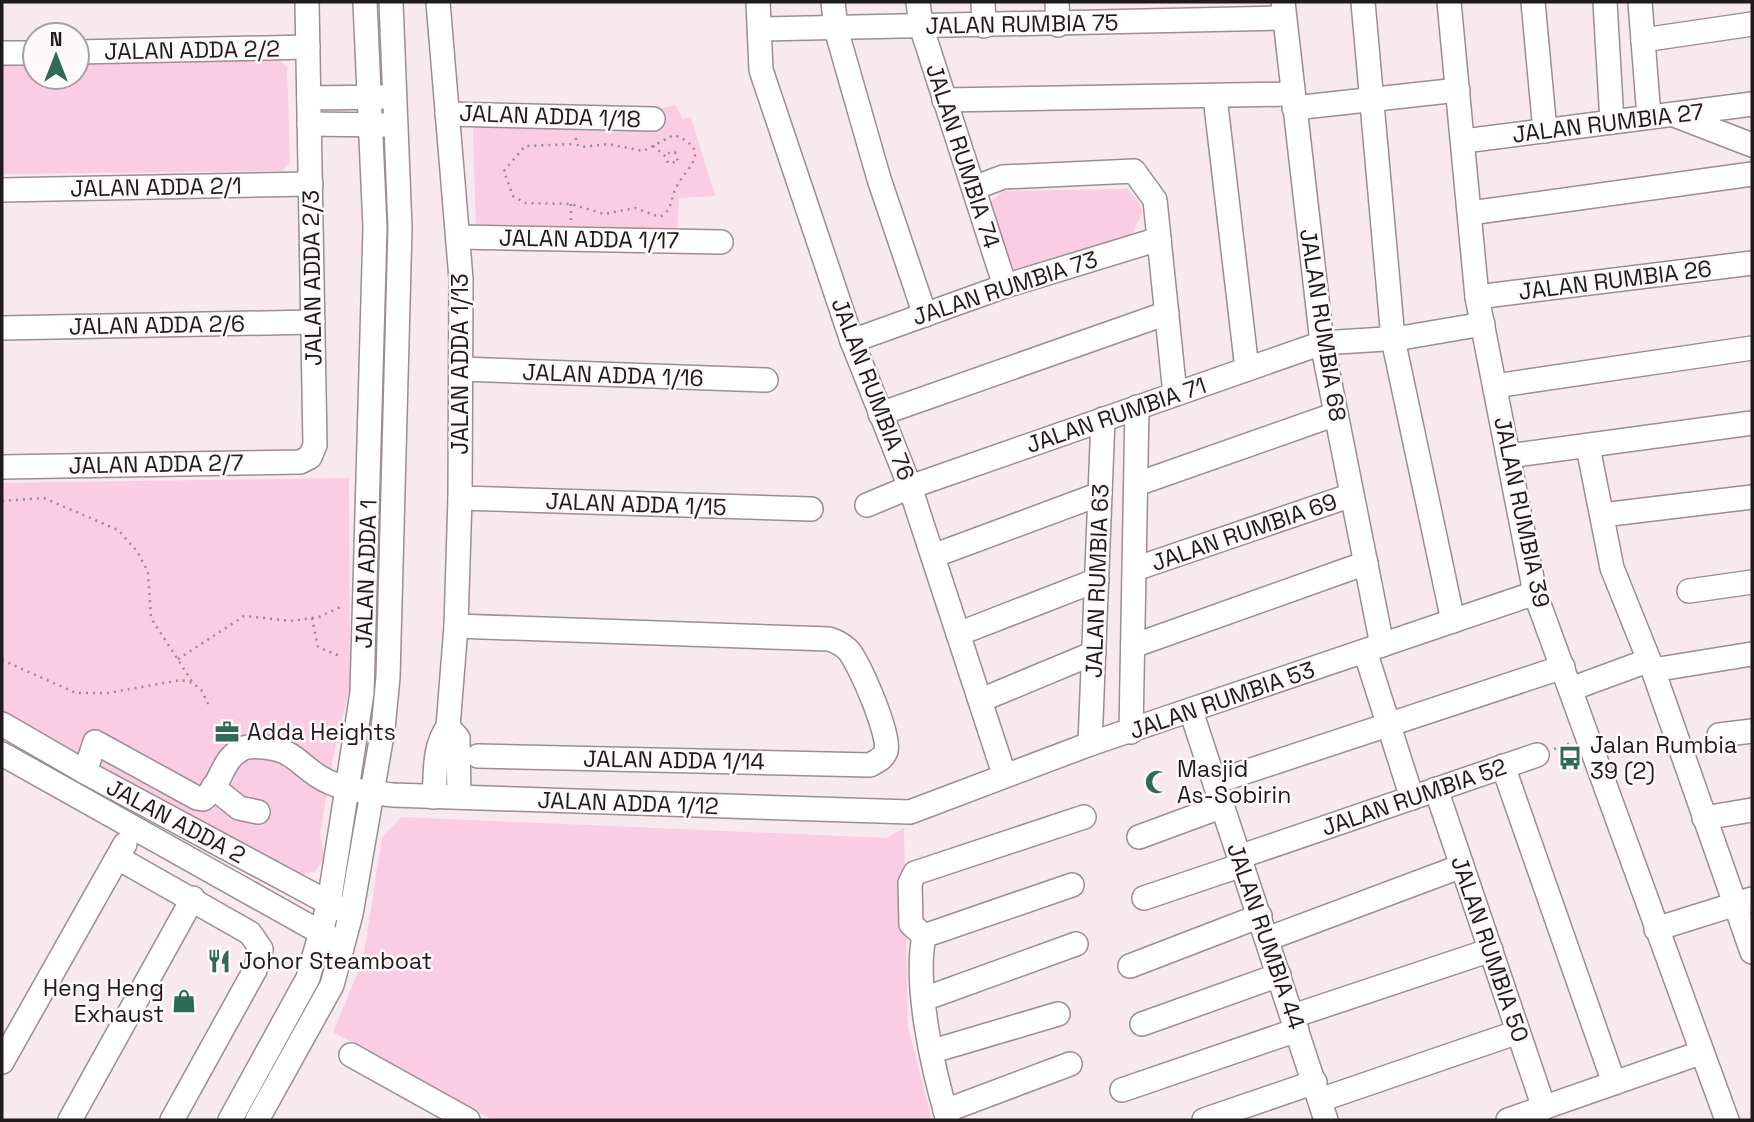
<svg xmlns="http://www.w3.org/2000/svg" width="1754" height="1122" font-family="'Space Grotesk',sans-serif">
	<rect width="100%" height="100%" fill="#f8e9ef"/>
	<g fill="#facde2">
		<path d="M278,59L287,67L290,162L282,171L2,174V66L35,65V77H77V64Z"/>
		<path d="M676,105L682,119L691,117L715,196L679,198L677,237L476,233L473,128L481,124L661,129L660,108Z"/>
		<path d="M1128,189L1139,203L1142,213L1131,236L1020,274L1007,270L987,205L1003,191Z"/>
		<path d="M349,478L350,689L337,737L320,833L324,857L315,872L301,874L286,868L2,713V483Z"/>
		<path d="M401,817L887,838L904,828L908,1027L932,1120H493L333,1032L363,960L382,838Z"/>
	</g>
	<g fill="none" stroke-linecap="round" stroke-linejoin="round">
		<g stroke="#9b8d93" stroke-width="26">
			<g id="minor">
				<path d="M438,2L461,279L460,498L456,626L448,727"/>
				<path d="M758,2L761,70L852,341L910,487L1004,774"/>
				<path d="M833,2L836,29L879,179L925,315"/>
				<path d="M918,2L921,26L1005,286"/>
				<path d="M983,2L984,26"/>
				<path d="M1057,2L1058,25"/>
				<path d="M1283,2L1322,343L1382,645"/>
				<path d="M1363,2L1393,339L1453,621"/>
				<path d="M1449,2L1477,297L1535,593L1727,1120"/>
				<path d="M1533,2L1545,131"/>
				<path d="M1605,2L1612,122"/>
				<path d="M1640,2L1649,117"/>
				<path d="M761,29L1284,18"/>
				<path d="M1643,40L1752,24"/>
				<path d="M77,52L308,47"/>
				<path d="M2,53H35"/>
				<path d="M1215,97L1247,369"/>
				<path d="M309,98L383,97"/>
				<path d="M944,100L1292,94"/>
				<path d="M1294,108L1458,90"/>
				<path d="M447,114L653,119"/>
				<path d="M1677,116L1752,145"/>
				<path d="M309,124L386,125"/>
				<path d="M1464,141L1752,104"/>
				<path d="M974,188L1003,177L1134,171L1155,200L1175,394"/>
				<path d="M2,190L311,184"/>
				<path d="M1470,213L1752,174"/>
				<path d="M458,237L721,242"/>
				<path d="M1477,297L1752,263"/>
				<path d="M2,328L313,322"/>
				<path d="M852,341L1005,286L1159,239"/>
				<path d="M461,369L766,380"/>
				<path d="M1495,386L1752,348"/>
				<path d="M880,414L1167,313"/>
				<path d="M1588,447L1612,568L1653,670L1752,952"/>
				<path d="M1509,456L1752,423"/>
				<path d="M2,467L300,462L310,457L315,445L307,2"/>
				<path d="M1137,484L1336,414"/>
				<path d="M460,498L811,509"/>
				<path d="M867,505L910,487L1322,343L1401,338L1483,324"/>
				<path d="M1602,515L1752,497"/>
				<path d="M933,556L1100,494"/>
				<path d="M1135,569L1352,495"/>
				<path d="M1689,591L1752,582"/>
				<path d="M456,626L829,639C836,641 842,644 848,650C859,662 891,736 886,751C883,759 877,761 870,765L478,756"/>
				<path d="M958,634L1097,580"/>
				<path d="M1133,646L1366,563"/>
				<path d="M1365,651L1412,798"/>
				<path d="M1653,670L1752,654"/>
				<path d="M1571,689L1647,661"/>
				<path d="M981,700L1094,653"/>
				<path d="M1191,711L1326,1120"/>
				<path d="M2,724L85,772L340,909"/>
				<path d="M448,727L458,738L459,797"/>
				<path d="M1131,732L1137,407"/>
				<path d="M1719,735L1752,731"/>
				<path d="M1090,744L1103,419"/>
				<path d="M2,754L334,940"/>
				<path d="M1503,766L1614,1083"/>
				<path d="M85,772L95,742L197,798L203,799C222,786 220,760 242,749C249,745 256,747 264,747C298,750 301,770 329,782C348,791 371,792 392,795L910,812L1090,744L1535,593"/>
				<path d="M1215,782L1563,667"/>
				<path d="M213,787L239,808L258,812"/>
				<path d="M1436,789L1544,1108"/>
				<path d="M434,797C436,773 433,747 448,727"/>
				<path d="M1704,818L1752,810"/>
				<path d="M1139,837L1223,806"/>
				<path d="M1239,857L1537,755"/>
				<path d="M118,858L250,933L261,949L255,970L172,1120"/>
				<path d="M1144,898L1242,865"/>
				<path d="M1656,929L1752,899"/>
				<path d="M924,936L911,924L910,883L915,873L1084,817"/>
				<path d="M924,936C914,986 933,1070 948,1120"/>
				<path d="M924,936L1072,885"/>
				<path d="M1267,939L1462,866"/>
				<path d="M1130,966L1260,916"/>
				<path d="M924,999L1076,944"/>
				<path d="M1293,1016L1491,950"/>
				<path d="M1142,1024L1279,975"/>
				<path d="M933,1051L1058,1014"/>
				<path d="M351,1055L468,1120"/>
				<path d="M2,1062L125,844"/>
				<path d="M1122,1090L1297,1030"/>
				<path d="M1320,1100L1518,1032"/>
				<path d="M945,1111L1070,1064"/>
				<path d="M70,1120L193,898"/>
				<path d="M230,1120L308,978L329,903L362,693L375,228L365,2"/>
				<path d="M257,1120L332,985L351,914L383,729L388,677L400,228L391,2"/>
				<path d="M1204,1120L1315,1082"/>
				<path d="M1508,1120L1700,1053"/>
			</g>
		</g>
		<g stroke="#978d91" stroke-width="2.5" stroke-dasharray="2 5" stroke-linecap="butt">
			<path d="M576,138V144L581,147L608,144L643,151L674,135C715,151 685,168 676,188C670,200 673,209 660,217L635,208L604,214L571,204L525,203L513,196L504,171L525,146L576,144"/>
			<path d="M653,146L666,157L668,163L678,162L675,152L669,153L666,157"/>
			<path d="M571,204V221"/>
			<path d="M2,501L44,498L118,530L137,551L148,572L151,618L193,683"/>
			<path d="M312,618L318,647L342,657"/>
			<path d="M178,659L244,616L290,621L319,617L340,607"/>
			<path d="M2,660L76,693H108L181,680L193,683L202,691L209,706"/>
			<path d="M1554,749L1571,743"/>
		</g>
		<use href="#minor" stroke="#fff" stroke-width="23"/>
	</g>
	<defs>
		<g id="office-bare" transform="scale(1.89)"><path d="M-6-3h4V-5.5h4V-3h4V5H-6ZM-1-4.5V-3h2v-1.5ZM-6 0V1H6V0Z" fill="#2e6a54" stroke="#fff9fb" stroke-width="2.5" paint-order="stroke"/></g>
		<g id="bus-bare" transform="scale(1.89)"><path d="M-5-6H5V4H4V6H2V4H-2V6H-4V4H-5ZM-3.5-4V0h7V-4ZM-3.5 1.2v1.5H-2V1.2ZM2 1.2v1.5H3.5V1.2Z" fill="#2e6a54" stroke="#fff9fb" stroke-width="2.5" paint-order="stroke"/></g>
		<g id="mosque-bare" transform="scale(1.89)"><path d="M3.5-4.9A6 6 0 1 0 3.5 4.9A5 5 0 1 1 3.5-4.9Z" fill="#2e6a54" stroke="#fff9fb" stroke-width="2.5" paint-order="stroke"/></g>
		<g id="restaurant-bare" transform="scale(1.89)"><path d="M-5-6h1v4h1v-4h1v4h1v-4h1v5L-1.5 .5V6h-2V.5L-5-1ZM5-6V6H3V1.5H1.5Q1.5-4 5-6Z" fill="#2e6a54" stroke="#fff9fb" stroke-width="2.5" paint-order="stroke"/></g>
		<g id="shop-bare" transform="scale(1.89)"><path d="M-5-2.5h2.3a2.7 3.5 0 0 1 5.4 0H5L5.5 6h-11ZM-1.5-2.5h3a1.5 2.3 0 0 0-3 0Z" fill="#2e6a54" stroke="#fff9fb" stroke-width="2.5" paint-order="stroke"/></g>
	</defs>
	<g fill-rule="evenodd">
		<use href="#office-bare" x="227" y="732"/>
		<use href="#bus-bare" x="1570" y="758"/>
		<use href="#mosque-bare" x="1157" y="782"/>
		<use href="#restaurant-bare" x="219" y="961"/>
		<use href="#shop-bare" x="184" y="1001"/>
	</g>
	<g text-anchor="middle" stroke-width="5" stroke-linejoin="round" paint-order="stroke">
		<g font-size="23" fill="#1f1a1c" stroke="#fff9fb">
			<text transform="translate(1022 24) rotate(-1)" y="8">JALAN RUMBIA 75</text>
			<text transform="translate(192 50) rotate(-1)" y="8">JALAN ADDA 2/2</text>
			<text transform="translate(550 116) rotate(2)" y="8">JALAN ADDA 1/18</text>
			<text transform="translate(1608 123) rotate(-7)" y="8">JALAN RUMBIA 27</text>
			<text transform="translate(963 156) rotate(72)" y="8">JALAN RUMBIA 74</text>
			<text transform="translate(156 187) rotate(-1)" y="8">JALAN ADDA 2/1</text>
			<text transform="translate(589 239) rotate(1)" y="8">JALAN ADDA 1/17</text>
			<text transform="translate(312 278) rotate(-91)" y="8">JALAN ADDA 2/3</text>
			<text transform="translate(1615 280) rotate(-7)" y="8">JALAN RUMBIA 26</text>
			<text transform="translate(1005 288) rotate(-18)" y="8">JALAN RUMBIA 73</text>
			<text transform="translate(157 325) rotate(-1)" y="8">JALAN ADDA 2/6</text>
			<text transform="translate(1323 325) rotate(81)" y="8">JALAN RUMBIA 68</text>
			<text transform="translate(460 364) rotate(-90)" y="8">JALAN ADDA 1/13</text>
			<text transform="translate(613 375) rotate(2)" y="8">JALAN ADDA 1/16</text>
			<text transform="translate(873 389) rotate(69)" y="8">JALAN RUMBIA 76</text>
			<text transform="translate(1116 415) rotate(-19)" y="8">JALAN RUMBIA 71</text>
			<text transform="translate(156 464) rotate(-1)" y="8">JALAN ADDA 2/7</text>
			<text transform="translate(636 504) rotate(2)" y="8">JALAN ADDA 1/15</text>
			<text transform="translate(1522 512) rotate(78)" y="8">JALAN RUMBIA 39</text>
			<text transform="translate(1244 532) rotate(-19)" y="8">JALAN RUMBIA 69</text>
			<text transform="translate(366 574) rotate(-88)" y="8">JALAN ADDA 1</text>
			<text transform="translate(1097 581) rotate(-88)" y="8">JALAN RUMBIA 63</text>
			<text transform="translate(1222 700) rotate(-19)" y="8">JALAN RUMBIA 53</text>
			<text transform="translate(674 760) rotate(1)" y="8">JALAN ADDA 1/14</text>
			<text transform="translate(1414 797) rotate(-19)" y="8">JALAN RUMBIA 52</text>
			<text transform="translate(628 803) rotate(2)" y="8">JALAN ADDA 1/12</text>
			<text transform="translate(176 821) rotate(28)" y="8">JALAN ADDA 2</text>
			<text transform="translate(1266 936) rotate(71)" y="8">JALAN RUMBIA 44</text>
			<text transform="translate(1490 949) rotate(71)" y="8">JALAN RUMBIA 50</text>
		</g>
		<g font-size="23" fill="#1f1a1c" stroke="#fff9fb" text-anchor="start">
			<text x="247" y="740">Adda Heights</text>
			<text x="1590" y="753">Jalan Rumbia<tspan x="1590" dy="26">39 (2)</tspan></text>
			<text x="1177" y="777">Masjid<tspan x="1177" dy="26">As-Sobirin</tspan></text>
			<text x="239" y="969">Johor Steamboat</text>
			<text x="164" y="996" text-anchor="end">Heng Heng<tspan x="164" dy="26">Exhaust</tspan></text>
		</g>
	</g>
	<rect width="1754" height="1122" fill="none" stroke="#1f1a1c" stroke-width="7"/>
	<g transform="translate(56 56)"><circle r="33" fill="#fff9fb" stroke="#a5a0a2" stroke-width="2"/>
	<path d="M0-5L12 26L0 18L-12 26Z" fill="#2e6a54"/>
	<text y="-10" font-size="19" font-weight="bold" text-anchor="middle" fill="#1f1a1c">N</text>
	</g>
</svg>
